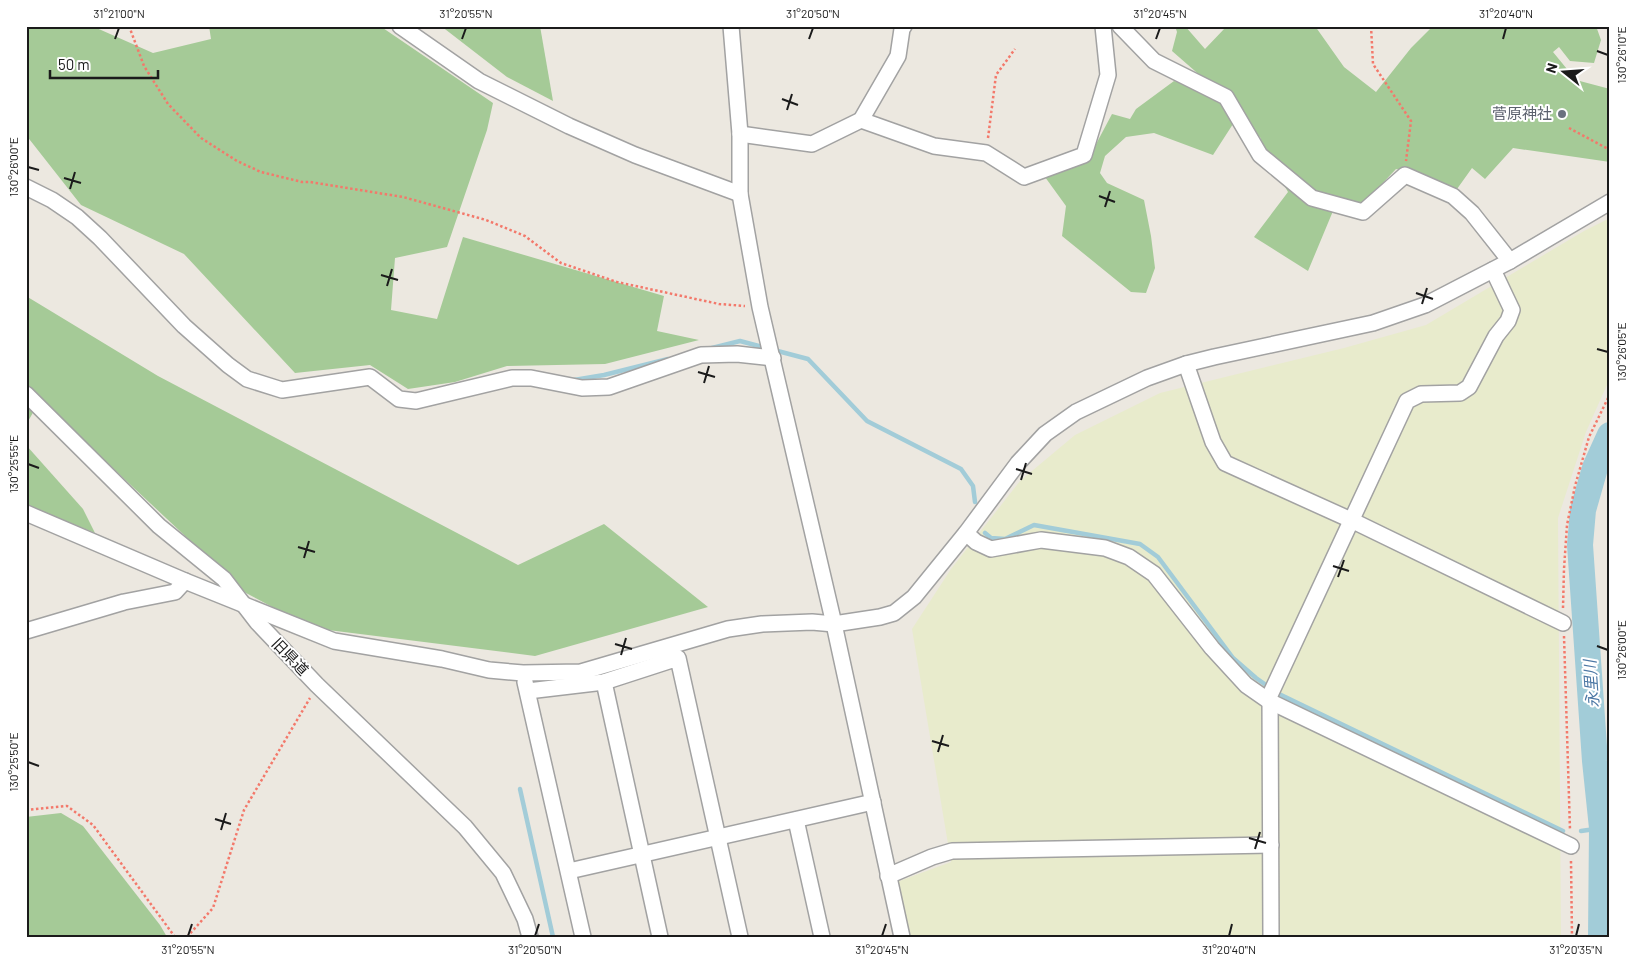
<svg xmlns="http://www.w3.org/2000/svg" width="1636" height="963" font-family="Barlow,'Noto Sans JP',sans-serif">
	<rect width="100%" height="100%" fill="#ece8e0"/>
	<path fill="#e8ebcc" d="M1610,218V378L1586,432L1558,518L1561,937H908L894,883L951,862L912,629L951,569L1020,481L1075,435L1160,393L1344,348L1426,325L1584,231Z"/>
	<g fill="#a5ca97">
		<path d="M26,26H92L153,53L211,39L209,26H380L493,103L487,130L447,247L395,258L391,310L437,319L463,237L664,296L657,331L699,340L605,364L507,366L455,382L408,389L370,365L295,373L184,254L81,205L26,135Z"/>
		<path d="M441,26H540L553,101L507,77Z"/>
		<path d="M1175,26H1185L1205,49L1225,28L1228,26H1315L1344,67L1376,92L1411,48L1433,26H1596L1601,40L1594,63L1570,61L1559,47L1553,52L1576,80L1610,89V162L1513,148L1485,179L1472,168L1457,189L1423,175L1396,169L1362,205L1338,199L1308,271L1254,237L1288,192L1265,152L1260,137L1233,124L1213,155L1154,133L1126,137L1105,156L1100,173L1107,183L1144,200L1151,236L1155,268L1146,293L1131,292L1062,236L1066,206L1045,177L1095,146L1112,114L1130,119L1136,109L1174,81L1197,88L1203,78L1172,51L1177,32Z"/>
		<path d="M26,296L158,376L518,565L604,524L708,607L535,656L312,628L246,593L40,400L26,425Z"/>
		<path d="M26,445L83,509L95,533L26,505Z"/>
		<path d="M61,813L83,826L160,925L167,937H26V817Z"/>
	</g>
	<g fill="none" stroke-linecap="round" stroke-linejoin="round">
		<g stroke="#a2ccd8" stroke-width="4.5">
			<path d="M712,348L740,341L808,359L867,421L961,469L973,486L975,502"/>
			<path d="M574,380L604,375L668,359"/>
			<path d="M985,533L991,538L1005,539L1034,525L1140,544L1158,557L1233,658L1256,678L1279,694L1563,831"/>
			<path d="M520,789L553,937"/>
			<path d="M1581,831L1602,828"/>
		</g>
		<path stroke="#a2ccd8" stroke-width="26" d="M1601,937L1602,828L1595,761L1580,545L1583,510L1595,468L1610,435"/>
		<g stroke="#a2a2a2" stroke-width="18">
			<g id="street">
				<path d="M400,26L479,81L569,126L635,155L740,194"/>
				<path d="M731,26L740,134V194L760,307L834,624L902,937"/>
				<path d="M1120,26L1154,61L1226,97L1260,155L1312,198L1363,212L1405,175L1453,196L1472,213L1510,261"/>
				<path d="M861,120L934,146L986,153L1024,177L1084,155L1108,75L1103,26"/>
				<path d="M740,134L812,144L861,120L898,56L902,29L904,26"/>
				<path d="M26,187L52,200L77,217L100,238L184,326L228,365L247,379L282,390L370,377L399,399L416,401L512,378H531L582,388L609,387L701,355L737,354L773,358"/>
				<path d="M1186,364L1213,442L1225,463L1351,520L1563,623"/>
				<path d="M26,394L159,526L224,579L257,622L317,685L465,827L503,873L525,919L530,937"/>
				<path d="M26,513L185,581L334,641L442,659L489,670L523,673L581,672L728,629L762,624L812,622L834,624L880,617L894,613L914,597L966,533L1018,463L1045,434L1076,412L1147,378L1186,364L1214,357L1373,323L1425,305L1510,261L1610,202"/>
				<path d="M966,533L976,542L991,549L1041,540L1105,548L1129,557L1154,574L1212,648L1246,685L1269,701L1571,846"/>
				<path d="M26,631L124,602L175,592L185,581"/>
				<path d="M525,682L583,937"/>
				<path d="M604,682L660,937"/>
				<path d="M528,691L604,682L678,658L740,937"/>
				<path d="M796,820L822,937"/>
				<path d="M569,871L873,802"/>
				<path d="M888,876L932,857L952,851L1271,845"/>
				<path d="M1271,937L1270,695L1407,401L1421,394L1460,393L1469,387L1496,336L1508,321L1512,310L1493,270"/>
			</g>
		</g>
		<g stroke="#f3796b" stroke-width="2.5" stroke-dasharray="2.5 2.5" stroke-linecap="butt">
			<path d="M129,26L144,66L168,104L201,138L237,161L261,172L302,182H310L403,197L486,220L525,236L561,263L617,282L719,304L745,306"/>
			<path d="M1371,26L1373,64L1411,121L1406,161"/>
			<path d="M1569,128L1610,150"/>
			<path d="M988,138L996,75L1015,49"/>
			<path d="M1610,532V547"/>
			<path d="M1563,608L1564,569L1567,525L1575,486L1589,437L1610,394"/>
			<path d="M1564,636L1570,830"/>
			<path d="M26,810L67,806L93,825L175,937"/>
			<path d="M1571,861L1572,937"/>
			<path d="M187,937L213,908L244,810L310,698"/>
		</g>
		<use href="#street" stroke="#fff" stroke-width="15"/>
	</g>
	<path fill="none" stroke="#1b1b1b" stroke-width="2" d="M115,39L119,28M462,39L466,28M809,39L813,28M1156,39L1160,28M1503,39L1506,28M1597,51L1608,55M782,99L798,105M787,110L792,94M28,167L39,170M64,178L81,183M70,189L75,172M1099,196L1115,202M1105,207L1110,191M381,275L398,280M387,286L392,269M1416,293L1433,299M1422,304L1427,288M1597,349L1608,352M698,372L715,377M704,383L709,366M28,464L39,468M1016,469L1032,474M1021,480L1026,463M298,547L315,552M304,558L309,541M1333,566L1349,571M1338,577L1344,560M615,644L632,649M1597,646L1608,650M621,655L626,638M932,741L949,746M938,752L943,735M28,762L39,766M215,819L231,824M221,830L226,813M1249,838L1266,843M1255,849L1260,832M188,936L192,924M535,936L539,924M882,936L886,924M1229,936L1232,924M1576,936L1579,924"/>
	<circle fill="#6b7280" stroke="#fff" stroke-width="2" cx="1562" cy="114" r="5"/>
	<g text-anchor="middle" stroke-width="4" stroke-linejoin="round" paint-order="stroke">
		<g font-size="15" fill="#5b616d" stroke="#fff" text-anchor="end">
			<text x="1552" y="119">菅原神社</text>
		</g>
		<g font-size="15" fill="#1b1b1b" stroke="#fff">
			<text transform="translate(290 657) rotate(46)" y="5">旧県道</text>
		</g>
		<g font-size="16" font-style="italic" fill="#4d78a5" stroke="#fff">
			<text transform="translate(1591 684) rotate(-94)" y="6">永里川</text>
		</g>
	</g>
	<rect width="1636" height="963" fill="none" stroke="#ffffff" stroke-width="55"/>
	<g transform="translate(1564 72) rotate(287)" stroke="#ffffff" stroke-width="4" paint-order="stroke">
	<path d="M0-4L9 19L0 12L-9 19Z" fill="#1b1b1b"/>
	<text y="-8" font-size="14" font-weight="bold" text-anchor="middle" fill="#1b1b1b">N</text>
	</g>
	<path d="M50 70v8h108v-8" fill="none" stroke="#1b1b1b" stroke-width="2.5"/>
	<text x="58" y="70" font-size="15" fill="#1b1b1b" stroke="#ffffff" stroke-width="4" paint-order="stroke">50 m</text>
	<rect x="28" y="28" width="1580" height="908" fill="none" stroke="#1b1b1b" stroke-width="2"/>
	<g font-size="12" text-anchor="middle" fill="#1b1b1b">
		<text x="119" y="18">31°21'00"N</text>
		<text x="466" y="18">31°20'55"N</text>
		<text x="813" y="18">31°20'50"N</text>
		<text x="1160" y="18">31°20'45"N</text>
		<text x="1506" y="18">31°20'40"N</text>
		<text transform="translate(1622 55) rotate(-90)" y="4">130°26'10"E</text>
		<text transform="translate(14 167) rotate(-90)" y="4">130°26'00"E</text>
		<text transform="translate(1622 352) rotate(-90)" y="4">130°26'05"E</text>
		<text transform="translate(14 464) rotate(-90)" y="4">130°25'55"E</text>
		<text transform="translate(1622 650) rotate(-90)" y="4">130°26'00"E</text>
		<text transform="translate(14 762) rotate(-90)" y="4">130°25'50"E</text>
		<text x="188" y="954">31°20'55"N</text>
		<text x="535" y="954">31°20'50"N</text>
		<text x="882" y="954">31°20'45"N</text>
		<text x="1229" y="954">31°20'40"N</text>
		<text x="1576" y="954">31°20'35"N</text>
	</g>
</svg>
